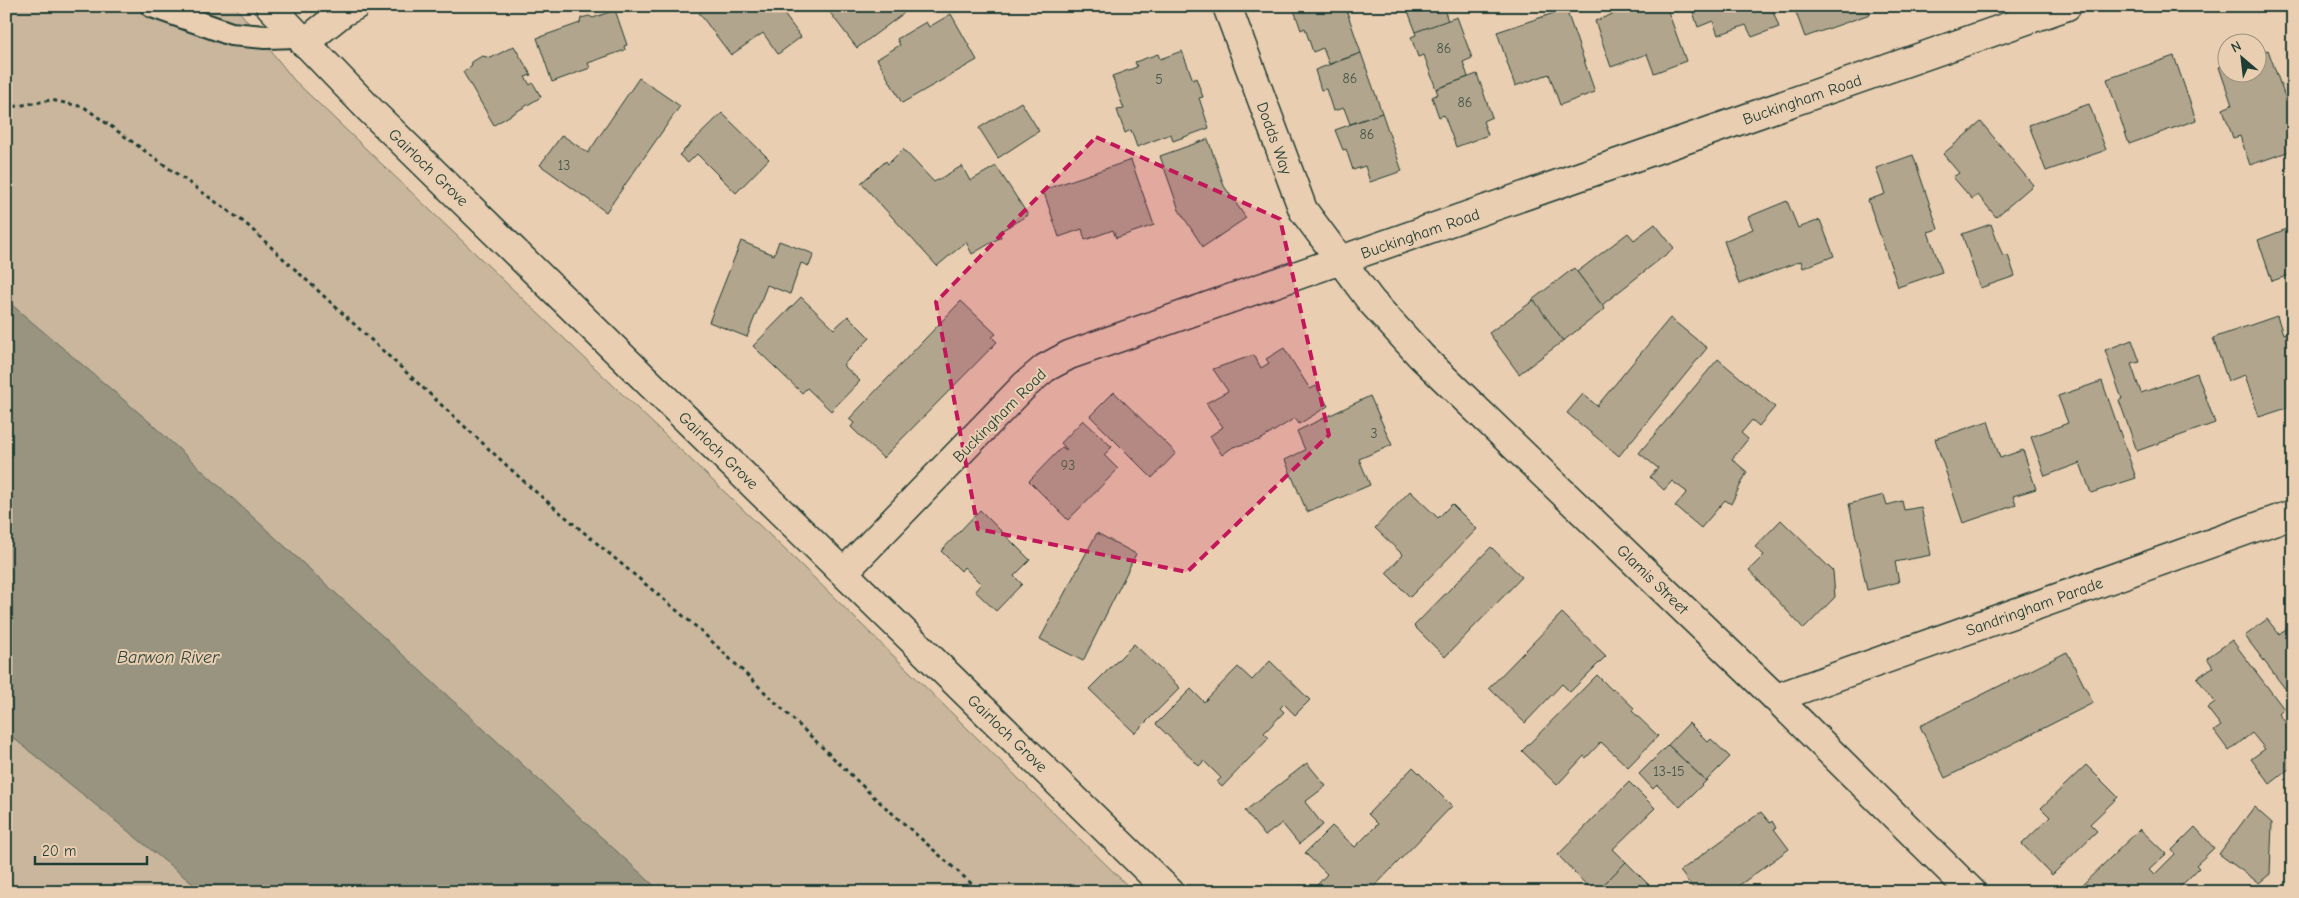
<svg xmlns="http://www.w3.org/2000/svg" width="2299" height="898" font-family="'Comic Neue',sans-serif">
	<rect width="100%" height="100%" fill="#eaceb1"/>
	<filter id="ink" filterUnits="userSpaceOnUse"><feTurbulence type="fractalNoise" baseFrequency=".02" numOctaves="2"/><feDisplacementMap in="SourceGraphic" scale="10" xChannelSelector="R" yChannelSelector="G"/><feConvolveMatrix kernelMatrix="1 2 1 2 8 2 1 2 1" color-interpolation-filters="sRGB"/></filter>
	<g filter="url(#ink)">
		<g fill="#c9b69c" stroke="#747a68">
			<path d="M6,6H235L294,80L801,565L1134,892H661L145,418L6,300Z"/>
			<path d="M6,732L203,892H6Z"/>
		</g>
		<path fill="#999480" stroke="#687162" d="M6,300L145,418L661,892H203L6,732Z"/>
		<g fill="#b2a58e" stroke="#1f3d34">
			<path d="M707,6H778L801,37L778,54L763,33L731,55L699,13Z"/>
			<path d="M825,6H899L904,13L857,48Z"/>
			<path d="M1306,6H1345L1361,53L1329,64L1323,48L1313,52L1305,28L1301,30L1294,10Z"/>
			<path d="M1406,6H1443L1448,21L1416,32Z"/>
			<path d="M1626,6H1666L1686,61L1654,73L1647,54L1611,67L1595,21L1626,9Z"/>
			<path d="M1691,6H1771L1779,27L1752,37L1746,25L1718,35L1713,21L1698,27Z"/>
			<path d="M1807,6H1867L1870,14L1805,37L1795,10Z"/>
			<path d="M1566,9L1595,92L1560,105L1549,74L1515,86L1497,32Z"/>
			<path d="M615,10L627,45L624,46L625,50L588,63L590,68L552,82L537,38L580,23L581,18L589,16L593,18Z"/>
			<path d="M951,14L977,60L902,103L877,59L900,45L897,39L926,22L929,27Z"/>
			<path d="M1457,17L1472,58L1463,62L1468,77L1436,89L1424,55L1418,57L1411,37L1416,35L1415,32Z"/>
			<path d="M514,46L531,75L525,77L530,85L533,83L541,97L494,125L463,72L471,67L472,62L482,56L491,58Z"/>
			<path d="M2268,50L2293,119V150L2250,165L2240,136L2233,138L2223,109L2232,105L2219,67L2226,65V72H2256V55Z"/>
			<path d="M1182,51L1193,80L1196,78L1203,97L1199,98L1209,128L1173,141L1171,134L1137,147L1131,130L1125,133L1117,110L1124,109L1112,76L1137,67L1135,62L1158,54L1160,59Z"/>
			<path d="M1361,53L1382,113L1350,124L1344,108L1333,111L1326,89L1321,90L1315,70Z"/>
			<path d="M2174,56L2196,120L2129,144L2107,79Z"/>
			<path d="M1477,74L1492,117L1483,121L1488,135L1456,147L1444,115L1439,117L1432,97L1438,94L1436,89Z"/>
			<path d="M639,78L680,106L606,212L540,165L562,135L588,153Z"/>
			<path d="M1021,102L1039,131L998,158L979,128Z"/>
			<path d="M2089,104L2106,150L2046,171L2029,125Z"/>
			<path d="M722,113L769,159L736,193L697,154L688,163L679,155Z"/>
			<path d="M1382,113L1402,171L1370,182L1365,166L1353,170L1346,149L1343,150L1335,130Z"/>
			<path d="M1981,122L2033,185L1996,217L1978,195L1972,199L1953,177L1959,173L1943,154Z"/>
			<path d="M1208,139L1224,186L1246,218L1203,247L1179,210L1160,156Z"/>
			<path d="M903,149L934,182L962,166L970,181L996,166L1028,215L999,232L1001,237L972,254L966,242L937,266L861,183L886,161L888,164Z"/>
			<path d="M1913,155L1938,229L1928,232L1942,272L1898,287L1868,200L1885,194L1876,168Z"/>
			<path d="M1131,160L1154,225L1116,238L1113,230L1085,240L1082,229L1059,237L1043,190Z"/>
			<path d="M1787,201L1798,228L1820,220L1834,256L1803,268L1801,261L1739,284L1724,241L1753,229L1748,217Z"/>
			<path d="M1655,224L1674,248L1602,305L1577,272L1628,233L1634,240Z"/>
			<path d="M1991,224L2003,257L2008,255L2015,276L1980,288L1962,234Z"/>
			<path d="M2292,227L2293,274L2272,281L2258,240Z"/>
			<path d="M741,241L774,255L779,241L814,254L809,266L801,263L790,294L767,285L747,337L709,322Z"/>
			<path d="M1574,268L1605,309L1563,341L1532,300Z"/>
			<path d="M801,297L834,329L848,316L870,338L843,365L860,381L831,411L807,388L802,393L753,346Z"/>
			<path d="M1534,300L1563,341L1519,374L1489,333Z"/>
			<path d="M961,301L996,334L992,337L997,342L883,458L851,427L854,423L849,419Z"/>
			<path d="M2277,316L2283,334L2288,333L2293,346V406L2259,417L2245,375L2228,381L2213,338Z"/>
			<path d="M1670,318L1707,348L1619,456L1567,413L1583,394L1597,406Z"/>
			<path d="M2132,340L2140,362L2131,364L2141,393L2197,373L2215,423L2137,451L2119,400L2122,399L2105,350Z"/>
			<path d="M1284,348L1310,389L1316,386L1328,406L1299,424L1295,418L1260,440L1233,447L1222,455L1210,436L1223,427L1206,403L1228,391L1213,369L1254,355L1261,368L1269,363L1266,359Z"/>
			<path d="M1718,359L1775,407L1759,426L1752,420L1741,433L1748,439L1732,459L1747,472L1731,504L1725,500L1701,528L1675,506L1687,492L1672,481L1664,490L1650,477L1658,468L1639,453Z"/>
			<path d="M2102,381L2136,478L2091,493L2080,463L2045,476L2031,437L2068,423L2058,396Z"/>
			<path d="M1114,392L1176,453L1152,478L1090,416Z"/>
			<path d="M1370,396L1392,445L1359,459L1370,485L1307,512L1285,460L1305,450L1297,431Z"/>
			<path d="M1083,420L1112,447L1104,455L1118,469L1068,520L1029,481L1062,447L1067,450L1061,443Z"/>
			<path d="M1988,421L2000,458L2023,450L2036,489L2013,496L2016,505L1963,523L1935,439Z"/>
			<path d="M1410,491L1438,518L1452,504L1477,529L1410,597L1386,573L1403,555L1375,528Z"/>
			<path d="M1884,495L1887,505L1902,501L1904,510L1921,507L1931,555L1895,562L1899,582L1867,590L1849,504Z"/>
			<path d="M980,510L1030,560L1014,576L1022,584L996,611L975,591L981,584L964,567L961,571L941,551Z"/>
			<path d="M1781,520L1833,571L1835,597L1804,629L1749,570L1764,555L1755,547Z"/>
			<path d="M1097,533L1136,554L1083,661L1040,639Z"/>
			<path d="M1491,547L1522,577L1445,657L1414,626Z"/>
			<path d="M1562,613L1606,656L1570,692L1562,684L1525,723L1489,688Z"/>
			<path d="M2267,619L2279,634L2293,624V699L2245,636Z"/>
			<path d="M2232,640L2284,709L2279,714L2293,732V766L2270,784L2251,759L2265,749L2252,733L2229,751L2214,731L2221,726L2207,708L2215,702L2197,678L2213,667L2207,658Z"/>
			<path d="M1134,644L1180,688L1135,733L1089,689Z"/>
			<path d="M2067,652L2093,703L1945,778L1920,726Z"/>
			<path d="M1270,661L1310,700L1295,715L1284,704L1280,708L1284,712L1264,733L1269,738L1222,787L1217,782L1221,778L1204,761L1199,766L1156,724L1191,689L1204,702L1238,667L1252,680Z"/>
			<path d="M1597,675L1612,690L1614,689L1634,708L1632,711L1658,736L1628,767L1601,742L1586,758L1584,756L1557,785L1522,751Z"/>
			<path d="M1689,723L1708,742L1711,739L1730,757L1706,781L1668,745Z"/>
			<path d="M1668,745L1706,781L1680,807L1657,785L1653,789L1639,774Z"/>
			<path d="M1307,763L1326,786L1305,802L1323,825L1299,844L1282,823L1265,836L1245,811Z"/>
			<path d="M2086,765L2118,797L2090,824L2097,831L2052,875L2022,844L2050,817L2041,808Z"/>
			<path d="M1413,767L1452,806L1369,892H1311L1327,874L1305,853L1332,826L1355,847L1378,824L1368,814Z"/>
			<path d="M1629,782L1655,808L1613,849L1626,862L1597,892H1593L1558,855Z"/>
			<path d="M2254,807L2272,823L2270,874L2259,883L2219,854Z"/>
			<path d="M1761,812L1770,823L1772,821L1776,828L1774,829L1789,849L1730,892H1696L1680,871Z"/>
			<path d="M2195,827L2214,848L2196,865L2199,868L2175,892H2081L2078,889L2140,829L2166,854L2149,870L2154,875L2175,854L2172,850Z"/>
			<path d="M1626,862L1656,892H1606L1601,887Z"/>
			<path d="M1416,886L1422,892H1410Z"/>
		</g>
		<g fill="none" stroke-linecap="round" stroke-linejoin="round">
			<g stroke="#1f3d34" stroke-width="26">
				<path id="service" d="M152,6L231,34L265,37L298,36"/>
			</g>
			<g stroke="#1f3d34" stroke-width="31">
				<g id="minor">
					<path d="M1227,6L1303,210L1371,301L1421,356L1776,698L1972,892"/>
					<path d="M844,572L1025,385L1045,368L1069,355L2067,6"/>
					<path d="M1776,698L2293,514"/>
				</g>
			</g>
			<g stroke="#1f3d34" stroke-width="31">
				<g id="tertiary">
					<path d="M270,6L370,110L1170,892"/>
					<path d="M304,43L343,12L355,6"/>
				</g>
			</g>
			<path stroke="#1f3d34" stroke-width="3" stroke-dasharray="4 4" stroke-linecap="butt" d="M6,108L51,100L84,107L245,223L530,487L700,630L874,797L981,892"/>
			<use href="#service" stroke="#eaceb1" stroke-width="22"/>
			<use href="#minor" stroke="#eaceb1" stroke-width="28"/>
			<use href="#tertiary" stroke="#eaceb1" stroke-width="28"/>
		</g>
	</g>
	<path fill="#c2185b" fill-opacity="0.2" stroke="#c2185b" stroke-width="4" stroke-dasharray="10 6" stroke-linejoin="round" d="M1096,137L1280,219L1329,435L1187,572L978,529L936,302Z"/>
	<g text-anchor="middle" stroke-width="4" stroke-linejoin="round" paint-order="stroke">
		<g font-size="14" fill="#44574a">
			<text x="1444" y="53">86</text>
			<text x="1350" y="83">86</text>
			<text x="1159" y="84">5</text>
			<text x="1465" y="107">86</text>
			<text x="1367" y="139">86</text>
			<text x="564" y="170">13</text>
			<text x="1374" y="438">3</text>
			<text x="1068" y="470">93</text>
			<text x="1669" y="776">13-15</text>
		</g>
		<g font-size="16" fill="#1f3d34" stroke="#eaceb1">
			<text transform="translate(1802 99) rotate(-19)" y="6">Buckingham Road</text>
			<text transform="translate(1275 138) rotate(70)" y="6">Dodds Way</text>
			<text transform="translate(429 167) rotate(44)" y="6">Gairloch Grove</text>
			<text transform="translate(1420 233) rotate(-19)" y="6">Buckingham Road</text>
			<text transform="translate(999 415) rotate(-45)" y="6">Buckingham Road</text>
			<text transform="translate(719 450) rotate(44)" y="6">Gairloch Grove</text>
			<text transform="translate(1653 579) rotate(44)" y="6">Glamis Street</text>
			<text transform="translate(2034 606) rotate(-20)" y="6">Sandringham Parade</text>
			<text transform="translate(1008 733) rotate(44)" y="6">Gairloch Grove</text>
		</g>
		<g font-size="18" font-style="italic" fill="#2b463c" stroke="#eaceb1">
			<text x="168" y="663">Barwon River</text>
		</g>
	</g>
	<rect width="2299" height="898" fill="none" stroke="#eaceb1" stroke-width="25"/>
	<rect x="12" y="12" width="2274" height="873" fill="none" stroke="#1f3d34" stroke-width="2" filter="url(#ink)"/>
	<g transform="translate(2242 58) rotate(332)"><circle r="24" fill="#eaceb1" stroke="#99947f"/>
	<path d="M0-4L9 19L0 12L-9 19Z" fill="#1f3d34"/>
	<text y="-8" font-size="14" font-weight="bold" text-anchor="middle" fill="#1f3d34">N</text>
	</g>
	<path d="M35 856v8h112v-8" fill="none" stroke="#1f3d34" stroke-width="2.5"/>
	<text x="42" y="856" font-size="15" fill="#1f3d34" stroke="#eaceb1" stroke-width="4" paint-order="stroke">20 m</text>
</svg>
